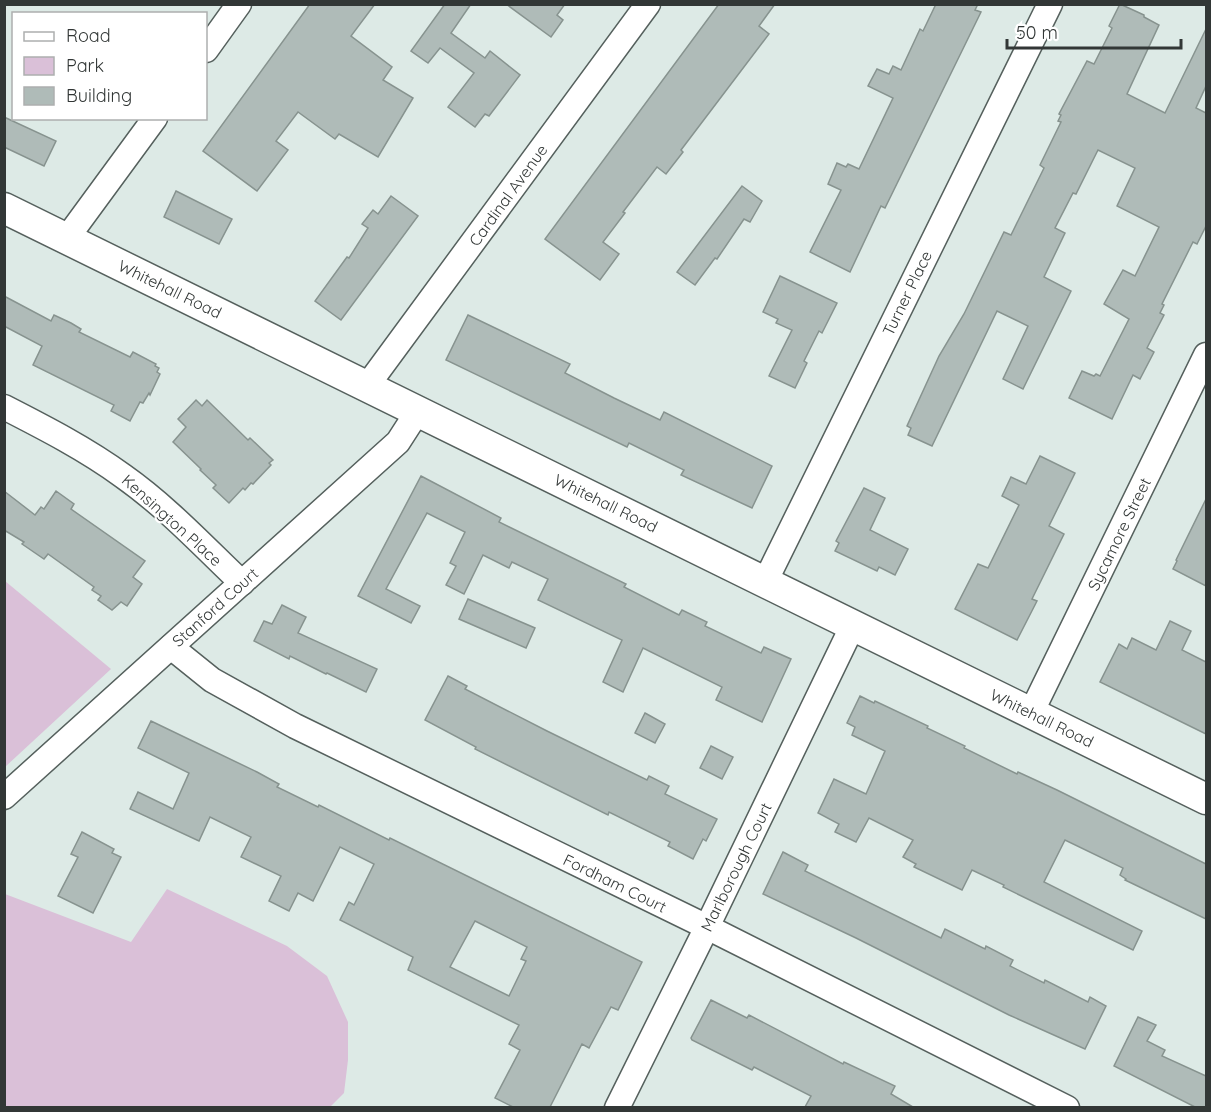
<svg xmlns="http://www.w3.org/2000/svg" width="1211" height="1112" font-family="Quicksand,sans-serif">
	<rect width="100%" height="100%" fill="#ddeae6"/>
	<g fill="#dac0d8">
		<path d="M5,581L111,669L5,767Z"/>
		<path d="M167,889L287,946L327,976L348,1022V1060L344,1093L330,1107H5V894L131,942Z"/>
	</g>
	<g fill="#afbbb8" stroke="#87938f" stroke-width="1.5" fill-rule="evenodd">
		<path d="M310,4H375L351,36L392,67L383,80L413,98L378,157L339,134L335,139L298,112L276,141L288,150L257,191L203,151Z"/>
		<path d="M445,4H471L451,33L485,58L490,51L520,75L489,116L485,114L475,127L448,107L474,73L440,48L428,63L411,51Z"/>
		<path d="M506,4H565L557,15L563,20L551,37Z"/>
		<path d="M719,4H775L759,26L769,34L681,150L683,152L666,174L657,167L623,212L625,213L603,242L619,254L600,280L545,239Z"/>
		<path d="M936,4H978L975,10L981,12L885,208L881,206L850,272L810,252L841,190L828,184L837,163L846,167L848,164L859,169L893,98L868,86L877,69L889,74L893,66L901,70L920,29L923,31Z"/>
		<path d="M1120,4L1144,15V17L1159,25L1127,94L1165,113L1206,29V86L1196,108L1206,113V226L1197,244L1193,242L1162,304L1164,305L1160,313L1164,315L1147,348L1154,352L1140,379L1133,375L1112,419L1069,398L1082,371L1094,376L1096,374L1100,376L1129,319L1104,304L1123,270L1135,276L1159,227L1117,206L1135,168L1098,150L1076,194L1073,193L1055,228L1065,233L1044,277L1071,291L1023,389L1003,379L1028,326L997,311L932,446L908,435L911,428L907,426L939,356L964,314L1004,232L1011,235L1044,168L1040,165L1061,122L1058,121L1061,115L1059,114L1087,61L1094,64L1112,28L1109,26Z"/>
		<path d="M4,117L56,141L44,166L4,147Z"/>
		<path d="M742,186L762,201L750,222L744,219L717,259L715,258L695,285L677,272Z"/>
		<path d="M176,191L232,219L219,244L164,217Z"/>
		<path d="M391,196L418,216L341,320L315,301L347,257L349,258L368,228L362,224L373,210L378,214Z"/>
		<path d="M780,276L837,303L822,333L819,331L804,361L807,363L795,388L769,376L792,330L776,323L778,319L763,312Z"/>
		<path d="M4,296L51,321L54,315L71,323L81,329L79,332L130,357L133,352L156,364L155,366L159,368L157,372L160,374L150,395L149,393L143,403L140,402L130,421L111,411L114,405L33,365L42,346L4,326Z"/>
		<path d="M468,315L570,364L565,373L614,398L660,420L664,412L772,466L752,508L681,475L684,470L629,443L627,447L446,360Z"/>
		<path d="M196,400L202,406L207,400L248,440L250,438L273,460L269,463L271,465L253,484L251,483L245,490L243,488L229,503L213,488L216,485L200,470L201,469L173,442L186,427L178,419Z"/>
		<path d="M1040,456L1075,473L1049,526L1064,534L1032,599L1037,601L1017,640L955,609L978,564L988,568L1019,505L1002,496L1011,477L1026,484Z"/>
		<path d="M421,476L501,518L499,522L626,584L624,587L679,615L682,610L707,622L705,626L761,653L764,647L791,659L762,722L716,700L722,687L643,648L623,692L603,682L622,640L538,600L548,579L512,562L509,568L483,555L464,594L446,585L456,566L450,563L465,532L427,513L386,589L420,606L411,623L358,596Z"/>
		<path d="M864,488L885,498L870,530L908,549L895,575L879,567L877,571L835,551L839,543L836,541Z"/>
		<path d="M4,491L35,515L41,507L44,509L56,491L74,504L71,509L145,561L133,577L142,584L127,606L121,602L112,610L98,600L101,596L92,590L94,587L48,554L44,559L22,544L24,542L4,530Z"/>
		<path d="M1206,499V586L1173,569L1177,561L1176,560Z"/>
		<path d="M468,599L535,628L526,648L459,619Z"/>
		<path d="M282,605L306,617L298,633L377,669L366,692L327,673L326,674L290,656L289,659L254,641L264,621L272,624Z"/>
		<path d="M1170,621L1191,631L1182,650L1206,662V734L1100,682L1119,644L1127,649L1132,638L1156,650Z"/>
		<path d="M448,676L467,686L465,689L547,731L647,780L649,776L669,786L665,794L717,819L706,841L703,839L693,859L668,846L670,842L609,812L608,815L475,749L476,747L425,720Z"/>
		<path d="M860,696L874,703L875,701L928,726L927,728L965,746L964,748L1017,774L1018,772L1057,790L1206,864V919L1125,880L1126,879L1120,875L1123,868L1065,840L1044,882L1142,931L1133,950L1003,887L1004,885L972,870L962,890L914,867L916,864L903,857L913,840L869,818L856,842L835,832L839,824L818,813L834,779L866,794L885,751L852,735L855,727L847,723Z"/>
		<path d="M645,713L665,724L655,743L635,733Z"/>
		<path d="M151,721L257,772L279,784L277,787L318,807L319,805L389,840L390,838L642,962L618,1010L611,1007L589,1048L582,1044L550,1107H513L495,1098L520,1050L509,1044L519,1025L408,970L413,957L340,920L349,902L354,905L374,864L340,847L313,901L298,893L289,911L269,901L281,876L241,857L251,837L210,817L199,841L130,809L138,792L173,809L189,773L138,748ZM475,921L527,947L521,959L526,961L509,996L450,967Z"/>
		<path d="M711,746L733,757L722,779L700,768Z"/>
		<path d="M82,832L114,849L112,853L121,857L93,913L58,896L78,857L71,854Z"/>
		<path d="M783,852L808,865L805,871L941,938L945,929L985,949L986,946L1013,960L1010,966L1044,983L1045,980L1088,1002L1090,997L1106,1006L1085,1049L1009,1015L856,938L763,894Z"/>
		<path d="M711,1000L747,1018L749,1015L843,1064L844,1062L895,1086L891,1094L913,1107H805L811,1096L754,1067L752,1070L692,1040L691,1038Z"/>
		<path d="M1138,1017L1156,1025L1147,1041L1165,1050L1162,1056L1206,1076V1107H1195L1114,1066Z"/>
	</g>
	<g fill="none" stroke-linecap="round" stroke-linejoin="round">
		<g stroke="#55605d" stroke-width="27">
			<g id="minor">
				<path d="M206,50L239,4"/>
				<path d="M67,238L155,118"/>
				<path d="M367,386L648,4"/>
				<path d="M4,407C45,428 86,449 123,476C167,507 204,547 242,583"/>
				<path d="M765,582L1050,4"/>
				<path d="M171,647L212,680L295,726L707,927L1067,1108"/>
				<path d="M1031,713L1206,355"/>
				<path d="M4,797L398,442L418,411"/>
				<path d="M617,1108L707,927L853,625"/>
			</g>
		</g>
		<g stroke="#55605d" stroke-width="33">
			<path id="tertiary" d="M4,208L1206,799"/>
		</g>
		<use href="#minor" stroke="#fff" stroke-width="24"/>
		<use href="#tertiary" stroke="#fff" stroke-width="30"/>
	</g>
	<g text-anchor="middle" stroke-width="4.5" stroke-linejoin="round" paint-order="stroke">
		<g font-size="16" fill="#323736" stroke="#fff">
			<text transform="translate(508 195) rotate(-54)" y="6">Cardinal Avenue</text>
			<text transform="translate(170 289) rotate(26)" y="6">Whitehall Road</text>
			<text transform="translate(907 293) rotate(-64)" y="6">Turner Place</text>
			<text transform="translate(606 503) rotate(26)" y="6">Whitehall Road</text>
			<text transform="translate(172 520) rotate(42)" y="6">Kensington Place</text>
			<text transform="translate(1119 534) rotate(-64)" y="6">Sycamore Street</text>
			<text transform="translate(215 607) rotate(-42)" y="6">Stanford Court</text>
			<text transform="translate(1042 718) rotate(26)" y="6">Whitehall Road</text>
			<text transform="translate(736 867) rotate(-64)" y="6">Marlborough Court</text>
			<text transform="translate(615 883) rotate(26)" y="6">Fordham Court</text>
		</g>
	</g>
	<rect width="1211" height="1112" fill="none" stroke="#323736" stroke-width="12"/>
	<rect x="12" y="12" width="195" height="108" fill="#ffffff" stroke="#adafaf" stroke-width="1.5"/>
	<rect x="24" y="32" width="30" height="9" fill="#ffffff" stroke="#adafaf" stroke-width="1.5"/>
	<text x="66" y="42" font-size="18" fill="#323736">Road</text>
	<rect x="24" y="57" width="30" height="18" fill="#dac0d8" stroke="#adafaf" stroke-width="1.5"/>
	<text x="66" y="72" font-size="18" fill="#323736">Park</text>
	<rect x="24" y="87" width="30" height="18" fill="#afbbb8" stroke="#adafaf" stroke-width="1.5"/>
	<text x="66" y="102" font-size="18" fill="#323736">Building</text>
	<path d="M1007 39v9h174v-9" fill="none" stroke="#323736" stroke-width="3"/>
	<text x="1016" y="39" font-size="18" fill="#323736" stroke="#ffffff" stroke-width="4.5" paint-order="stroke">50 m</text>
</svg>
